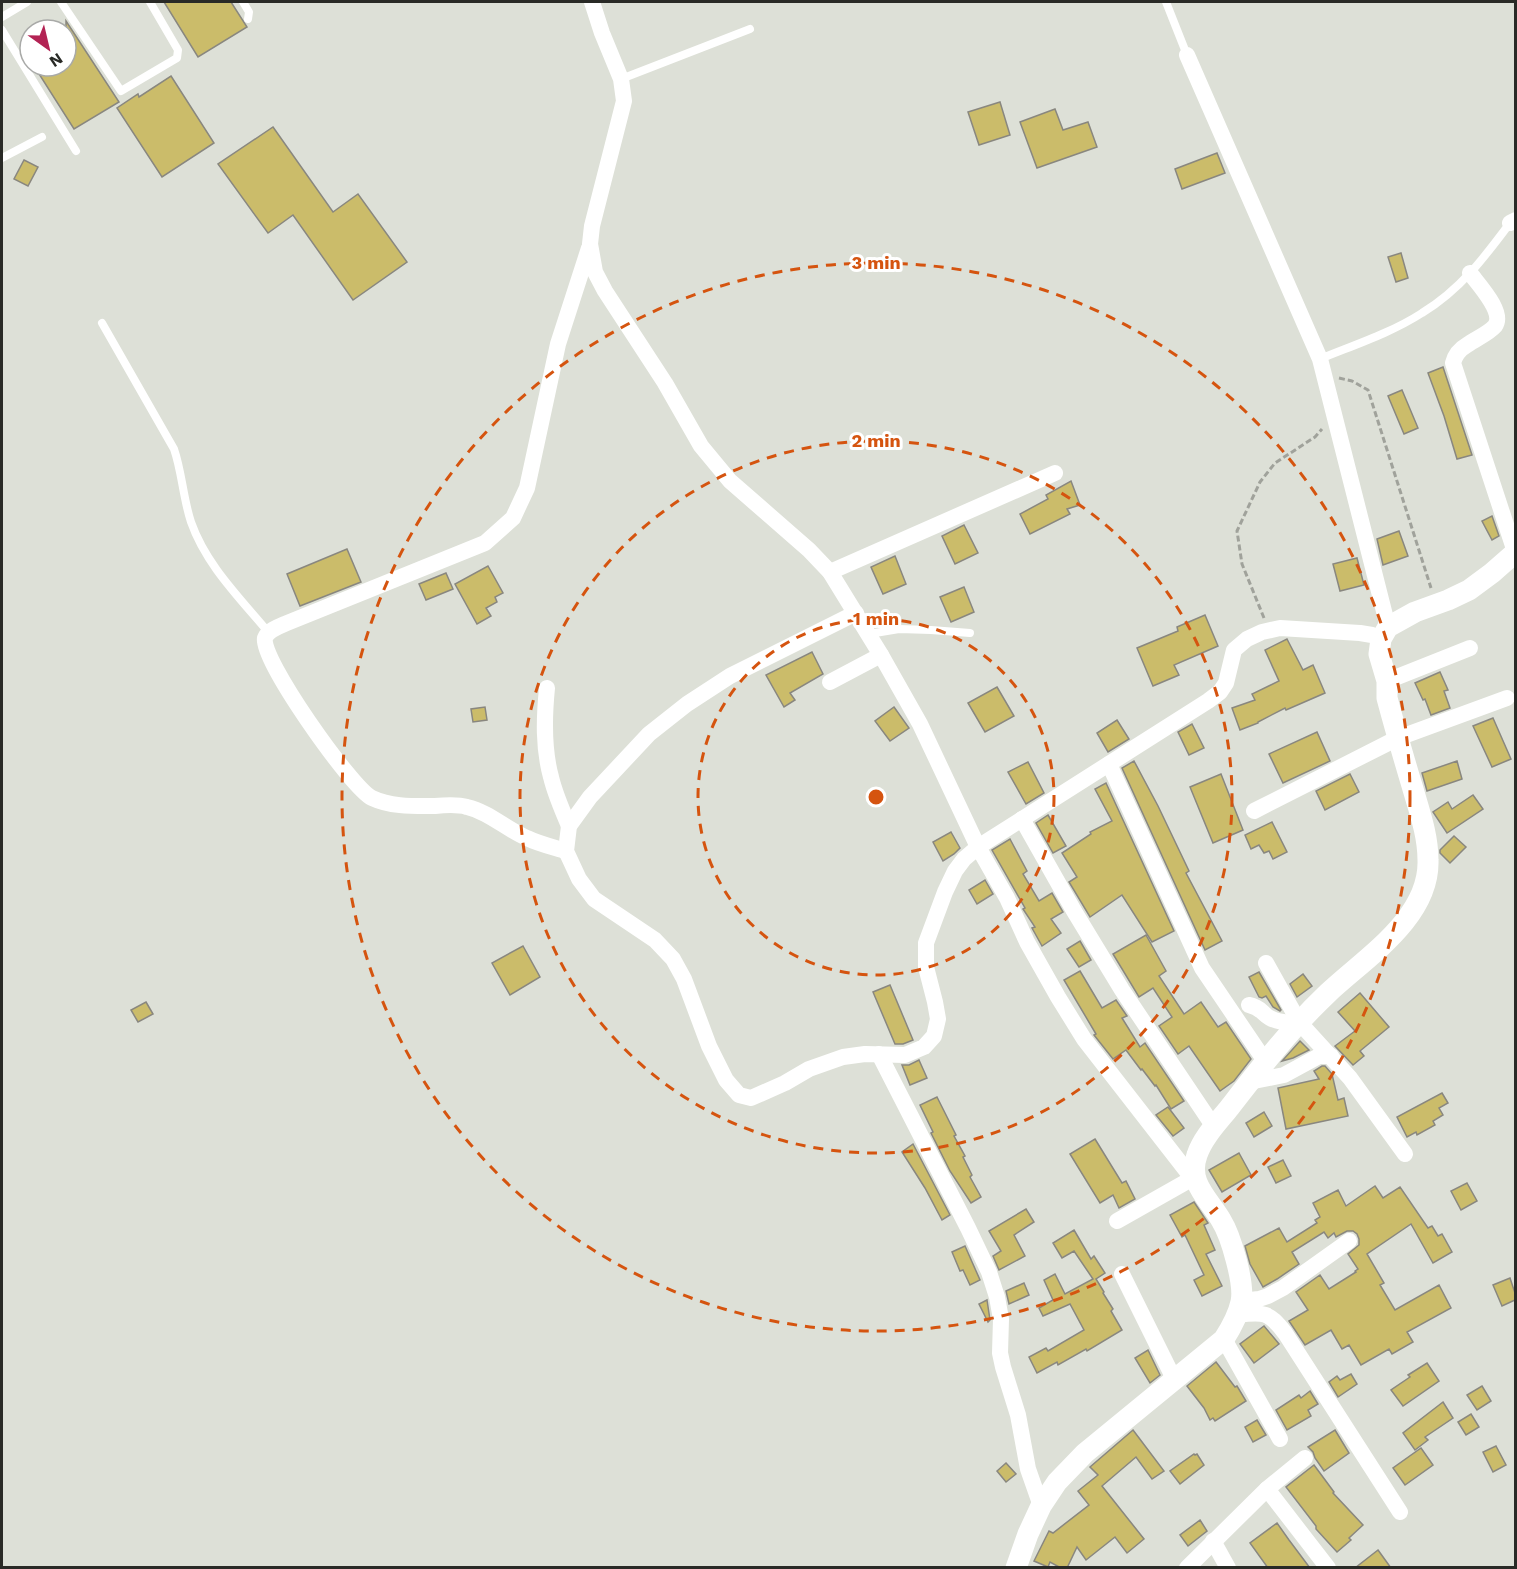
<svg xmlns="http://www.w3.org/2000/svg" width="1517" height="1569" font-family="'Work Sans',sans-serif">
	<rect width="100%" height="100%" fill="#dde0d7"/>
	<g fill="#cbbc6a" stroke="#89877f" stroke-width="1.5">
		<path d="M164,2H231L247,27L198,57Z"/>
		<path d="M66,21L119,102L74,129L34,66H66Z"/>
		<path d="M171,76L214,143L162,177L117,108L138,94L139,97Z"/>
		<path d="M1000,102L1010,135L979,145L968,112Z"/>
		<path d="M1055,109L1063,130L1088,122L1097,147L1037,168L1020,122Z"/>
		<path d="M273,127L333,212L358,194L407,262L353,300L293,215L268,233L218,164Z"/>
		<path d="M1217,153L1225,173L1182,189L1175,169Z"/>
		<path d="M24,160L38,167L28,186L14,179Z"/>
		<path d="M1401,253L1408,278L1396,282L1388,257Z"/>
		<path d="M1443,367L1472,455L1457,459L1444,416L1428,373Z"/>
		<path d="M1402,390L1418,428L1404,434L1388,396Z"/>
		<path d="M1071,481L1080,505L1067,509L1070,514L1030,534L1020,514L1048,499L1046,495Z"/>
		<path d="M1492,516L1499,536L1492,540L1482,521Z"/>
		<path d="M964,525L978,553L955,564L942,536Z"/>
		<path d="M1399,531L1408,556L1383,565L1377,539Z"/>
		<path d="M347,549L361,582L300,606L287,574Z"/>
		<path d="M895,556L906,584L883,594L871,567Z"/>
		<path d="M1357,558L1364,585L1340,591L1333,564Z"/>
		<path d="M488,566L503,593L495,597L497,602L486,608L491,616L477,624L455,584Z"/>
		<path d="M446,573L453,589L426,600L419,584Z"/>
		<path d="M964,587L974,612L951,622L940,597Z"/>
		<path d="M1205,615L1218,646L1174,665L1179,675L1153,686L1137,648L1178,631L1177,627Z"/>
		<path d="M1287,639L1303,670L1313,665L1325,693L1286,710L1285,708L1258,722V723L1240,730L1232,708L1255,700L1252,694L1279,681L1265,650Z"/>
		<path d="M812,652L823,674L790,693L795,700L784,707L766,675Z"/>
		<path d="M1440,672L1448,690L1444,691L1450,708L1431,715L1425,699L1423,700L1415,683Z"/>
		<path d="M997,687L1014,716L985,732L968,703Z"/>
		<path d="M485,707L487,720L473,722L471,709Z"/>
		<path d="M894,707L909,728L890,741L875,721Z"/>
		<path d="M1493,718L1511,759L1492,767L1473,726Z"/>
		<path d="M1117,720L1129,739L1108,752L1097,733Z"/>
		<path d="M1192,724L1204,748L1189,755L1178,732Z"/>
		<path d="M1317,732L1330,761L1283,783L1269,754Z"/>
		<path d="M1134,761L1158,806L1189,871L1186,873L1222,941L1205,950L1122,768Z"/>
		<path d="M1457,761L1462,779L1427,791L1422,773Z"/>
		<path d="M1028,762L1044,793L1026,804L1008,772Z"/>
		<path d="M1221,774L1243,830L1213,843L1190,787Z"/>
		<path d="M1350,774L1359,792L1325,810L1316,791Z"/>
		<path d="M1106,783L1174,931L1152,942L1122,895L1090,917L1069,882L1077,877L1062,853L1091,834L1090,832L1112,821L1095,789Z"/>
		<path d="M1473,795L1483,809L1447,833L1433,812L1448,802L1452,809Z"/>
		<path d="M1048,815L1066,846L1053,853L1036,823Z"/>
		<path d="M1272,822L1287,852L1273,859L1269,851L1264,853L1259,845L1251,849L1245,835Z"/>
		<path d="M951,832L960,848L954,854L943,861L933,842Z"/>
		<path d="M1454,836L1466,847L1450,863L1440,853V850Z"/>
		<path d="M1010,839L1027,871L1023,874L1039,901L1052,893L1063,912L1051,919L1061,933L1042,946L1032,928L1035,927L1023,909L1025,908L992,850Z"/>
		<path d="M985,880L993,894L977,904L969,890Z"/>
		<path d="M1146,935L1166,971L1159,976L1184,1014L1201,1002L1218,1027L1226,1022L1251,1059L1234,1081L1220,1091L1189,1046L1178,1054L1159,1026L1172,1017L1153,988L1139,997L1113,954Z"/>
		<path d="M1080,941L1091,960L1079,967L1067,949Z"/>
		<path d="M523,946L540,977L510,995L492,963Z"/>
		<path d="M1080,971L1102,1008L1116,1000L1127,1016L1122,1018L1140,1047L1145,1043L1184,1101L1171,1109L1156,1085L1155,1086L1142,1069L1141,1070L1126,1050L1113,1059L1094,1035L1096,1034L1064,980Z"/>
		<path d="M1259,972L1281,1010L1280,1011L1273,1007L1266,996L1262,998L1259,997L1249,977Z"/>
		<path d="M1303,974L1312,986L1297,997L1290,984Z"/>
		<path d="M890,985L913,1040L903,1044H895L873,992Z"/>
		<path d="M1360,993L1389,1027L1360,1051L1364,1056L1353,1065L1335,1046L1355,1031L1338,1012Z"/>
		<path d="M146,1002L153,1014L138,1022L131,1010Z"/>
		<path d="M1300,1041L1309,1050L1293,1058L1282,1061Z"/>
		<path d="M919,1060L927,1078L910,1085L902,1065H909Z"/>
		<path d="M1322,1066H1325L1332,1074L1338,1100L1344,1098L1348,1116L1286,1129L1278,1088L1319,1079L1314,1071Z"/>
		<path d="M1442,1093L1448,1103L1439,1108L1443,1115L1433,1121L1435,1125L1417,1135L1416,1132L1407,1137L1397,1117Z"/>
		<path d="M937,1097L956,1135L954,1136L965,1156L963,1157L972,1175L970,1177L981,1197L971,1203L950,1171L931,1133L933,1132L920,1105Z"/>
		<path d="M1168,1107L1184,1128L1173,1136L1156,1115Z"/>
		<path d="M1264,1112L1272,1126L1254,1137L1246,1123Z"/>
		<path d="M1095,1139L1122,1183L1126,1181L1135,1199L1119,1208L1113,1195L1100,1203L1070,1154Z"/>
		<path d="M913,1144L950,1215L942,1220L925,1188L902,1152Z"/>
		<path d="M1239,1153L1251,1175L1222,1192L1209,1170Z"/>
		<path d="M1283,1160L1291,1176L1276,1183L1268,1167Z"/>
		<path d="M1467,1183L1477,1201L1461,1210L1451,1191Z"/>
		<path d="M1375,1186L1383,1198L1400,1187L1428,1228L1432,1226L1438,1236L1442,1234L1452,1252L1433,1263L1411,1224L1367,1254L1384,1283L1380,1285L1395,1310L1439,1285L1451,1308L1407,1332L1413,1342L1392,1354L1389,1349L1361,1365L1349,1345L1342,1349L1331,1330L1305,1345L1289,1321L1308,1310L1296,1292L1320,1275L1329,1289L1356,1272L1355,1271L1358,1269L1348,1254L1359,1245V1239L1357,1234L1353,1231H1347L1336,1237L1334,1233L1328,1238L1324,1232L1292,1252L1299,1264L1277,1279L1263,1287L1250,1264L1245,1246L1279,1228L1287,1242L1317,1223L1315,1220L1320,1217L1313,1203L1338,1190L1346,1206Z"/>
		<path d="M1194,1202L1208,1223L1204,1225L1215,1250L1206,1254L1222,1286L1202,1296L1194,1280L1204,1275L1185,1235L1182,1237L1170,1215Z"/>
		<path d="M1026,1209L1034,1222L1014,1235L1025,1256L999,1270L993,1256L1001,1251L989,1231Z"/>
		<path d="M1074,1230L1091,1259L1094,1256L1105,1273L1096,1279L1104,1292L1103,1293L1113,1309L1111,1311L1122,1330L1087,1351L1086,1349L1058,1365L1057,1362L1037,1373L1029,1357L1046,1348L1048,1351L1084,1330L1070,1304L1043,1316L1039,1308L1053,1300L1044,1280L1055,1274L1065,1294L1093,1279L1074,1251L1062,1258L1053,1243Z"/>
		<path d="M965,1246L980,1280L970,1285L963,1270L960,1271L952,1252Z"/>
		<path d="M1510,1278L1515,1293V1300L1502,1306L1493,1285Z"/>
		<path d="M1024,1283L1029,1295L1009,1304L1006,1291Z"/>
		<path d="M987,1300L990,1320L988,1322L979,1304Z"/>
		<path d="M1264,1326L1279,1344L1254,1363L1240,1344Z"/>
		<path d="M1148,1350L1160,1375L1150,1383L1135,1358Z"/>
		<path d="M1216,1362L1235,1387L1237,1386L1246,1401L1215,1421L1213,1418L1210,1420L1204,1408L1187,1386Z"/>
		<path d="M1427,1363L1439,1381L1403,1406L1391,1390L1410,1377L1408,1375Z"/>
		<path d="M1351,1374L1357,1384L1338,1397L1329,1382L1337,1376L1340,1380Z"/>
		<path d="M1482,1386L1491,1401L1477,1410L1467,1395Z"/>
		<path d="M1310,1391L1318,1404L1308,1410L1311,1416L1287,1430L1276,1410L1299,1395L1301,1398Z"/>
		<path d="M1443,1402L1453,1418L1425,1437L1428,1440L1415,1450L1403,1433Z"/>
		<path d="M1471,1414L1479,1427L1466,1435L1458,1422Z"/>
		<path d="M1257,1420L1266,1435L1253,1442L1245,1427Z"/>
		<path d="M1133,1430L1164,1471L1152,1479L1136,1457L1102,1486L1144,1539L1127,1553L1115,1537L1086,1560L1077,1547L1067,1568H1061L1050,1562L1048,1567L1034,1561L1049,1531L1053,1533L1089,1505L1078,1491L1098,1475L1090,1467Z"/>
		<path d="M1335,1430L1349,1453L1324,1471L1315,1458L1313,1452L1308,1447Z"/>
		<path d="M1496,1446L1506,1465L1493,1472L1483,1452Z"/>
		<path d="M1421,1448L1433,1465L1405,1485L1393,1468Z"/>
		<path d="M1194,1454L1195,1455L1197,1454L1204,1465L1180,1484L1170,1471Z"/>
		<path d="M1006,1463L1016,1474L1006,1482L997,1471Z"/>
		<path d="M1314,1465L1334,1492L1333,1493L1363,1525L1349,1538L1351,1540L1337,1552L1316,1529V1526L1286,1487Z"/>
		<path d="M1200,1520L1207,1531L1188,1546L1180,1535Z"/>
		<path d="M1277,1523L1289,1540L1310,1568H1268L1250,1543Z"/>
		<path d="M1378,1550L1391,1568H1355Z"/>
	</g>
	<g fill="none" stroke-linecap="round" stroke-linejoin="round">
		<g stroke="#a0a29b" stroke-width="3" stroke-dasharray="6 3" stroke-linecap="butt">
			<path d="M1339,378L1352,381L1368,390L1431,588"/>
			<path d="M1264,618L1242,564L1237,531L1260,482L1275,463L1315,437L1322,429"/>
		</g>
		<g stroke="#fff" stroke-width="8">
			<path d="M61,2L121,91L177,58L178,50L150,2"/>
			<path d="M243,2L249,12L248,19"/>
			<path d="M1166,2L1187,55"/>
			<path d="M2,17L27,2"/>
			<path d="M2,30L76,151"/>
			<path d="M621,79L750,29"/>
			<path d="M2,158L42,137"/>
			<path d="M102,323L174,449C182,472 183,498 191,522C206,565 240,598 269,633"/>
			<path d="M1320,359C1354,345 1391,333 1422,313C1460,290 1484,258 1510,223"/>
			<path d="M869,634L899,629L931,630L970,633"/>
		</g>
		<g stroke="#fff" stroke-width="16">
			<path d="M592,2L602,33L621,79L624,101L592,226L590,244L595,272L605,291L665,383L701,446L730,481L809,550L830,572L881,655L920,724L978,847L1007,898L1027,942L1058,997L1084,1039L1196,1183"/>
			<path d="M1187,55L1320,359L1388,627"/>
			<path d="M1510,223L1516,220"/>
			<path d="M1470,273C1478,284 1505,312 1495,326C1488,334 1475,339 1467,345C1460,349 1455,355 1453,363L1515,552"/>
			<path d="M830,572L1055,473"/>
			<path d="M856,613L730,676L687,704L649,734L590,797L569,826L566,851L579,879L594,899L655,940L673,959L684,979L709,1046L726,1080L739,1095L751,1098L785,1083L809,1069L843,1057L865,1054L905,1055L924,1047L934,1036L938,1019L935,1002L926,967V943L945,892L955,871L964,859L978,847L1208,701L1220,692L1226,683L1234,650L1247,639L1262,632L1280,628L1360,633L1372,635L1381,639"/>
			<path d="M1387,681L1470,648"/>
			<path d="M830,682L881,655"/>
			<path d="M547,688C544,718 543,748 551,777C555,794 562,810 569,826"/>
			<path d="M1109,764L1202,968L1265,1061"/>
			<path d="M1254,811L1398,738L1507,698"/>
			<path d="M1022,819L1074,911L1122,990L1214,1127"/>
			<path d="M566,851C553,847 539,844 527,838C506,829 489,812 467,807C457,804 445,805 435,806C414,806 391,807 372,798C352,789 259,657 265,638C268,630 280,626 287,623L485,543L513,518L527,488L558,344L589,248"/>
			<path d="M1266,963L1299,1022L1350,1078L1405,1154"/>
			<path d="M1249,1005C1261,1007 1261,1013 1270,1018C1279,1023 1289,1023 1299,1022"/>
			<path d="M879,1054L968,1228L989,1272L997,1297L1001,1319L1000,1353L1003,1367L1018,1415L1028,1469L1041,1506"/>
			<path d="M1249,1082L1284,1075L1319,1056H1331"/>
			<path d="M1117,1221L1193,1178"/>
			<path d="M1122,1274L1174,1379"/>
			<path d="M1241,1301L1259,1299L1268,1296L1283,1288L1349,1241"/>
			<path d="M1236,1315C1264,1312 1268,1311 1285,1333L1400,1512"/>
			<path d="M1224,1339L1280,1439"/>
			<path d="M1267,1489L1328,1568"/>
			<path d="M1213,1541L1228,1568"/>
			<path d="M1187,1568L1267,1489L1305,1458"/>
		</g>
		<path stroke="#fff" stroke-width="21" d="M1016,1568L1028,1534L1041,1506L1057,1482L1085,1453L1224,1339C1231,1328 1238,1316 1241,1302C1245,1284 1231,1236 1221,1220C1208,1198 1187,1182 1197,1155C1203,1137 1219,1121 1230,1107C1261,1067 1291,1028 1328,993C1365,958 1430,918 1428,860C1428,836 1420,813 1413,789C1404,759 1395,728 1387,698V681L1379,654L1381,639L1388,627L1415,612L1448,600L1469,590L1492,573L1516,552"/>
	</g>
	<g fill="none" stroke="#d5540f" stroke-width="3" stroke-dasharray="10 8">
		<circle cx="876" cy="797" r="178"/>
		<circle cx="876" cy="797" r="356"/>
		<circle cx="876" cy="797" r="534"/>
	</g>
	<circle cx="876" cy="797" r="9" fill="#d5540f" stroke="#fff" stroke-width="3"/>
	<g font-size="18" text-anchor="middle" font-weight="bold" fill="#d5540f" stroke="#fff" stroke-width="6" stroke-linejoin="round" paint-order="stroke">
		<text x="876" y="269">3 min</text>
		<text x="876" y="447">2 min</text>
		<text x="876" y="625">1 min</text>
	</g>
	<rect width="1517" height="1569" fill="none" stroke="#292a26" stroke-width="6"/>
	<g transform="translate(48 48) rotate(146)"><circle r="28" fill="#ffffff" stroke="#a9aaa8" stroke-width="1.5"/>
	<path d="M0-4.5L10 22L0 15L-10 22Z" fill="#b32354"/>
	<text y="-9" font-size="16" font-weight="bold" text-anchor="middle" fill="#292a26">N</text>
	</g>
</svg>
